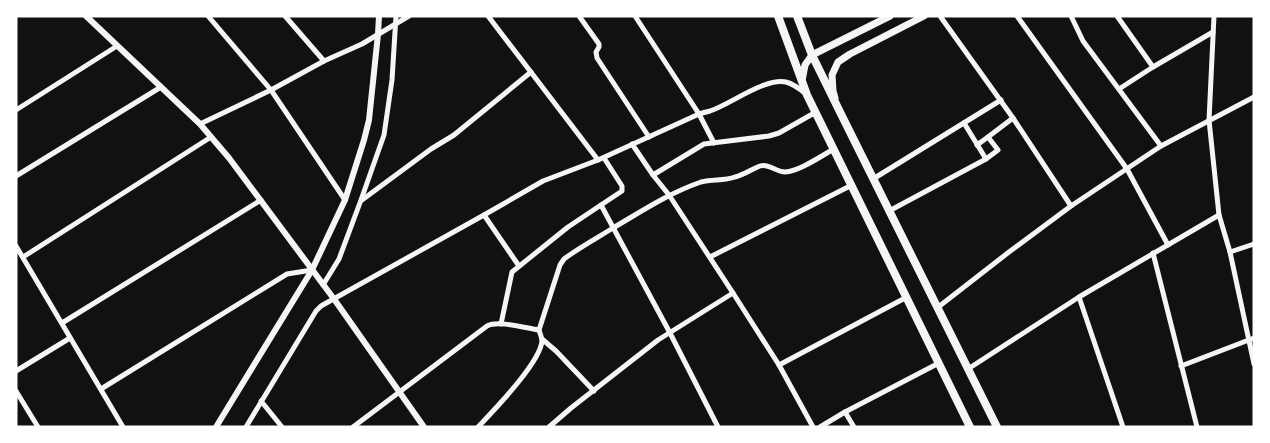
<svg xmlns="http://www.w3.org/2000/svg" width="1270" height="443" font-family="Inter,sans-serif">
	<rect width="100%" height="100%" fill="#111"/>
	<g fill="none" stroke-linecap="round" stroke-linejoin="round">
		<g stroke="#f5f5f5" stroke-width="5">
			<path d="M208,16L271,90L345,200"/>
			<path d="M285,16L324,61"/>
			<path d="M488,16L598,160"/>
			<path d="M579,16L599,44V47L596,52L597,58L649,137"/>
			<path d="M635,16L699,114L714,143"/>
			<path d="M940,16L1013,118L1071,206"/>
			<path d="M1017,16L1127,169L1168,245"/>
			<path d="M1071,16L1083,41L1161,146"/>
			<path d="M1117,16L1153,67"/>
			<path d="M1214,16L1209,120L1219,215L1230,252L1254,364"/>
			<path d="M1119,89L1153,67L1213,32"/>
			<path d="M16,110L117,46"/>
			<path d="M964,123L986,159"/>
			<path d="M200,124L271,90L324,61L362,44L409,16"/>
			<path d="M632,144L653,175L669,195L733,293L779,365L813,427"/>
			<path d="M977,145L988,137"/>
			<path d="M653,175L704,144L769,136L779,133L816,112"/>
			<path d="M16,176L161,87"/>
			<path d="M873,179L1001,100"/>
			<path d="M362,200L431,149L454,135L531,72"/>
			<path d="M601,205L670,333L718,427"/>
			<path d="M889,211L986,159L998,150L988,137L1013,118"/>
			<path d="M484,215L519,266"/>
			<path d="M16,246L123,427"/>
			<path d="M1230,252L1254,244"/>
			<path d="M1153,253L1197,427"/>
			<path d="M23,257L211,137"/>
			<path d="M710,257L852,185"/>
			<path d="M323,285L339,259L361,200L384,135L392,80L396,16"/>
			<path d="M1079,297L1123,427"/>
			<path d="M937,308L1009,252L1071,206L1161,146L1254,97"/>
			<path d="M62,323L261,200"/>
			<path d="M501,324L512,272L568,227L622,191V186L604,158"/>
			<path d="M542,339L556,351L594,391"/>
			<path d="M779,365L907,297"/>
			<path d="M1181,366L1254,338"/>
			<path d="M968,369L1079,297L1219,215"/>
			<path d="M16,371L70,338"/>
			<path d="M101,389L287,274L312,270"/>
			<path d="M16,391L38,427"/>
			<path d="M261,401L282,427"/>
			<path d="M845,412L854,427"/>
			<path d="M246,427L316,311L321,306L484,215L543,181L598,160L699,114C702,113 706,112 710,111C731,104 764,78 786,82C794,84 800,89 806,94"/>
			<path d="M353,427L487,326C498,320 525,328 539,330"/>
			<path d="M478,427C494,410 540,363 542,341C542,337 540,334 539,330L560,265L564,259C580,247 597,238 613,228C642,211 669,193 701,182C713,179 724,181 735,177C744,175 752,169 760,166C768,163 776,172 785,172C800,171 821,156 834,149"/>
			<path d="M549,427L571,408L658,340L733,293"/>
			<path d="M820,427L845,412L939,363"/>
		</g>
		<g stroke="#f5f5f5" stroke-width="6">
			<path d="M86,16L200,124L229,158L334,299L424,427"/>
			<path d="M216,427L312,270L345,200L364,140L369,120L378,34L379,16"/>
		</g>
		<g stroke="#f5f5f5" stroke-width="7">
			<path d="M802,81L805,65L812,55L890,16"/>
			<path d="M835,98L833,91L832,75L838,62L850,54L924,16"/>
		</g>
		<g stroke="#f5f5f5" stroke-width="8">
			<path d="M778,16L807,95L970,427"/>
			<path d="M797,16L812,55L840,112L997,427"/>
		</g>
	</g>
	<rect width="1270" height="443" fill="none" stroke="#ffffff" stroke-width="35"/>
</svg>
